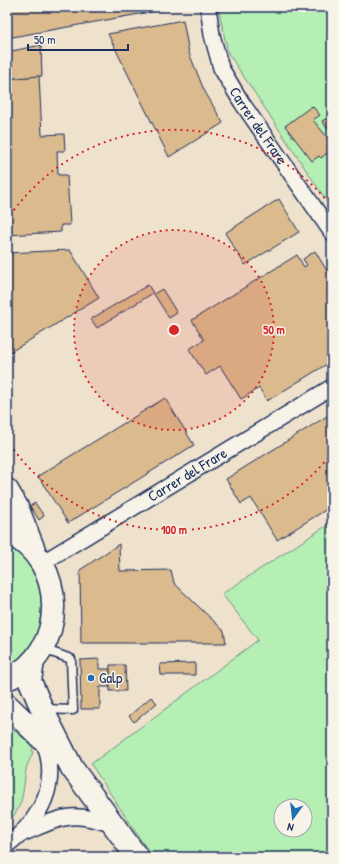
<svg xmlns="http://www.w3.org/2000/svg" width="339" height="864" font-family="'Patrick Hand',sans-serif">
	<rect width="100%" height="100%" fill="#efe2cd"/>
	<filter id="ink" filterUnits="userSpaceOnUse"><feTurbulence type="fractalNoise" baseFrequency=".025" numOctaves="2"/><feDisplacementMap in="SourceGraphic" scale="8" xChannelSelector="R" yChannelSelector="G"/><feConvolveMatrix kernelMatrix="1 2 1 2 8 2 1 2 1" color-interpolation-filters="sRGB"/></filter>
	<g filter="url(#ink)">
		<g fill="#b5efb3" stroke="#688f88" fill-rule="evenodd">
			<path d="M218,7H332V209L228,53Z"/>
			<path d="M332,522V857H152L91,764L258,640L222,594ZM281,806H305V830H281Z"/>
			<path d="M7,545C52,569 54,646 7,667Z"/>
			<path d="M7,725L26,740L33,749C33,757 27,762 26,770C23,789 24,809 7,822Z"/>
		</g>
		<g fill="#dbba8e" stroke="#1b2f5e">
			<path d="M7,7H178L7,38Z"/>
			<path d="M183,20L189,53L204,90L223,123L169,157L108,34Z"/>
			<path d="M41,45L42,76L7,79V52Z"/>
			<path d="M39,76L42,135L64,134L65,151H57L58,175H67L70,225H61V232L7,235V79Z"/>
			<path d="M312,106L320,115L313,120L332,143V149L321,158L319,156L312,161L285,126Z"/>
			<path d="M327,118L332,125L327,128L322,121Z"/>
			<path d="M279,199L299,232L245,265L225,233Z"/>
			<path d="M70,250L99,298L7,354V253Z"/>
			<path d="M315,251L332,279V361L267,401L259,388L241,399L220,366L206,375L189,349L204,340L192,320L297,255L304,267L307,265L303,259Z"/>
			<path d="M148,285L153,293L97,328L91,319Z"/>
			<path d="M162,289L177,313L169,318L154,294Z"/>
			<path d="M165,398L194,445L68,523L38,476Z"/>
			<path d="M332,413V506L277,540L251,498L241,504L226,479Z"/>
			<path d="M35,503L44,516L39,520L30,506Z"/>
			<path d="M119,544L120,571L171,570L174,583L224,631L226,643H81L80,570Z"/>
			<path d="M99,659V669H110V687H100V709H81L80,660Z"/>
			<path d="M195,663V675H161L160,664Z"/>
			<path d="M110,665H125L126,691H110Z"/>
			<path d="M151,697L157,703L134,722L129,716Z"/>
		</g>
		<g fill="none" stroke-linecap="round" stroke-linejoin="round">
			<g stroke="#1b2f5e" stroke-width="11">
				<path id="lane" d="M43,649L71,659L73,710L44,709"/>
			</g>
			<g stroke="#1b2f5e" stroke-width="18">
				<g id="street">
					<path id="s1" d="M208,7L212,35L221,68L242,103L332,233"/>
					<path id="s2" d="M42,563L332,387"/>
					<path d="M24,833C62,817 71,810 113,825"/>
					<path d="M7,845C41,819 60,785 44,742"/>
				</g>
			</g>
			<g stroke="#1b2f5e" stroke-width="25">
				<g id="secondary">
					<path d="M7,490L17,507L34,550"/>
					<path d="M7,533C68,558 69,654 7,679"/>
					<path d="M33,661L30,681L42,709L72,768L137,857"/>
					<path d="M7,705L58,754"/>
				</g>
			</g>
			<use href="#lane" stroke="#f7f3e8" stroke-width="8"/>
			<use href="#street" stroke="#f7f3e8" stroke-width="15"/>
			<use href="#secondary" stroke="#f7f3e8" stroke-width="22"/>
		</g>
	</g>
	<circle cx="174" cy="330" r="100" fill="#d62828" fill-opacity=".12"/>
	<g fill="none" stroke="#d62828" stroke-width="2" stroke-dasharray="2 4">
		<circle cx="174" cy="330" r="100"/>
		<path d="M332 453A200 200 0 0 1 7 440M7 220A200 200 0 0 1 332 207"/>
	</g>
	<circle fill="#1f6fb2" stroke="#f7f3e8" stroke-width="1.5" cx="91" cy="678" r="4"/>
	<g text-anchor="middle" stroke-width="3" stroke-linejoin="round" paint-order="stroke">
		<g font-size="15" fill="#1b2f5e" stroke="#f7f3e8">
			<text dy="5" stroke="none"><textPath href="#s1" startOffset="131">Carrer del Frare</textPath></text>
			<text dy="5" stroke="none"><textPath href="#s2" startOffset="170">Carrer del Frare</textPath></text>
		</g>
		<g font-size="15" fill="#1b2f5e" stroke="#f7f3e8" text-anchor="start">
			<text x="99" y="683">Galp</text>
		</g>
	</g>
	<circle cx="174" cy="330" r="6" fill="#d62828" stroke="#f7f3e8" stroke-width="2"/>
	<g font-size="12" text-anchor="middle" font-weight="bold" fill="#d62828" stroke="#f7f3e8" stroke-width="3" stroke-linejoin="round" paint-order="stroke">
		<text x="274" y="334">50 m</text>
		<text x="174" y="534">100 m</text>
	</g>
	<rect width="339" height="864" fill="none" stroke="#f7f3e8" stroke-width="24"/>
	<rect x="12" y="12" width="315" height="840" fill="none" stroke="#1b2f5e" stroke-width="1.5" filter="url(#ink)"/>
	<g transform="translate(293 818) rotate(195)"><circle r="19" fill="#f7f3e8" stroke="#9fa5b1"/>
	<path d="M0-3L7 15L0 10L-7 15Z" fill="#1f6fb2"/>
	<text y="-6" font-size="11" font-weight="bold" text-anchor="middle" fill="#1b2f5e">N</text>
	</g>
	<path d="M28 44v6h100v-6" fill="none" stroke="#1b2f5e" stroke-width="2"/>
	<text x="34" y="44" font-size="12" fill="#1b2f5e" stroke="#f7f3e8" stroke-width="3" paint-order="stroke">50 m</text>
</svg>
